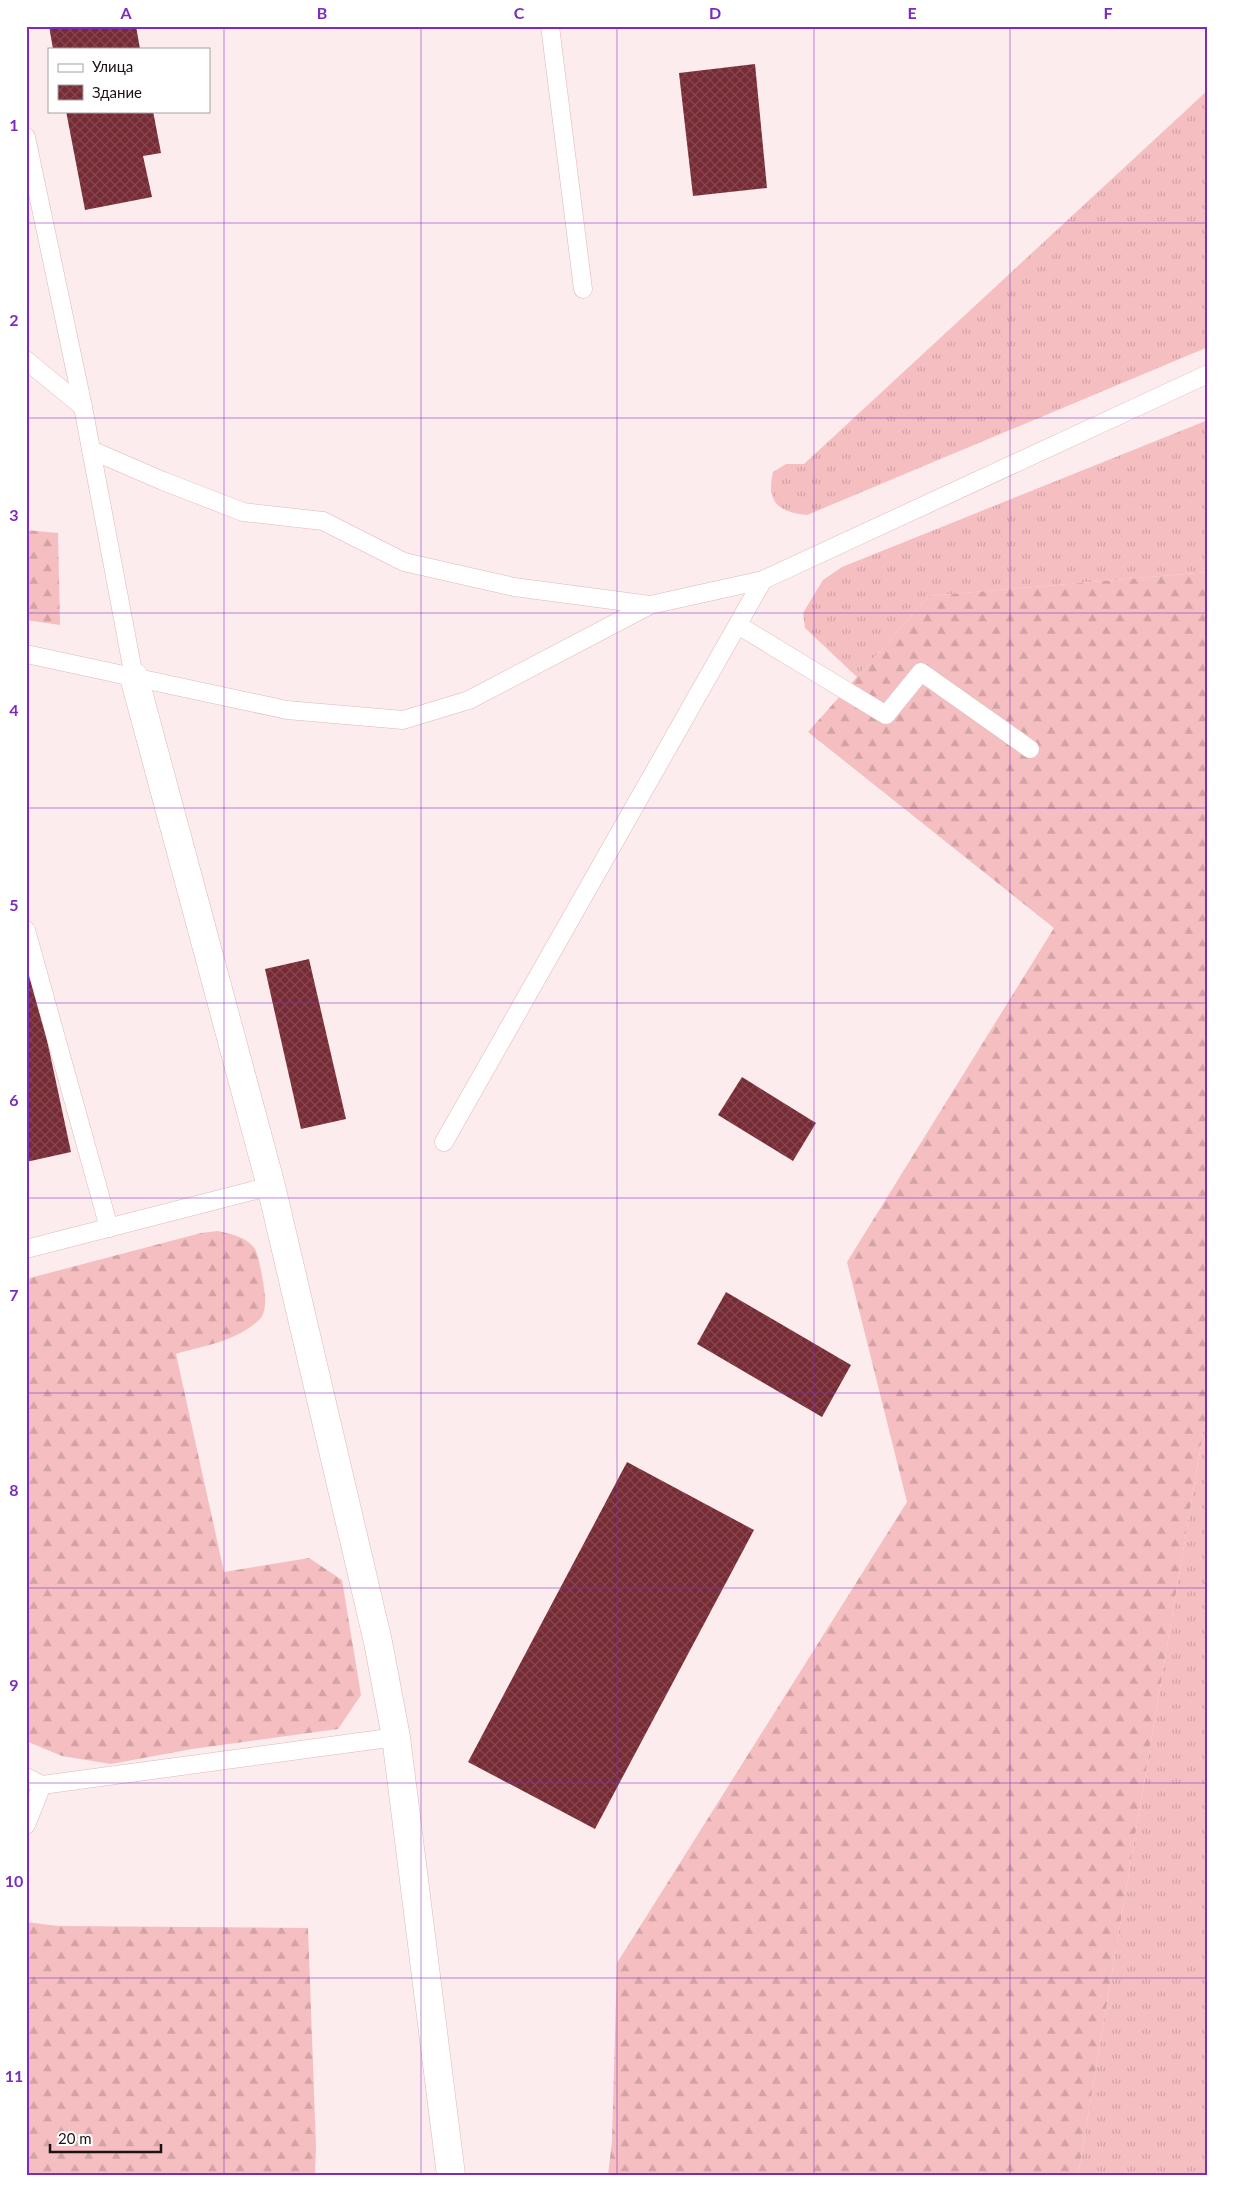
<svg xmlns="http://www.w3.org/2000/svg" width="1234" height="2201" font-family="Lato,sans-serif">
	<defs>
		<pattern id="grass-tufts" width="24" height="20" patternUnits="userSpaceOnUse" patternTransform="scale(1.25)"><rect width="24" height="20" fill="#f5bec1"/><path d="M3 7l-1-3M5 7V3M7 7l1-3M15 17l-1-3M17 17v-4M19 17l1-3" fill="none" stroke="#d2a2a5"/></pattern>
		<pattern id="forest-firs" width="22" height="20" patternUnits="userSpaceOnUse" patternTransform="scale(1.25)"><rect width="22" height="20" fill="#f5bec1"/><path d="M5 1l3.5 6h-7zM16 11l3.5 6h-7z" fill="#d2a2a5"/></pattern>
		<pattern id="building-cross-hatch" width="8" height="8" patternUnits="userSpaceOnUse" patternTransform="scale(1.25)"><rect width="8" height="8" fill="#772b35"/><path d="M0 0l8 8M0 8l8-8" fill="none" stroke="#85474f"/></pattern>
	</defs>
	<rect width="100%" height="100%" fill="#fceced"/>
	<g fill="url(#grass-tufts)">
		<path d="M1208,90V347L807,515C778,512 766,502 773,472L786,464H804Z"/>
		<path d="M1208,420V572L929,596L857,677L805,628L803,613L823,580L842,567Z"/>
		<path d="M1208,1403V2175H1078Z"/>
	</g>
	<g fill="url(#forest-firs)">
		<path d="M26,530L58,533L60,625L26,620Z"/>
		<path d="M1208,572V1403L1078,2175H608L612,2141L617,1963L907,1502L847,1262L1054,928L808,732L929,596Z"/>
		<path d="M218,1231C231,1234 247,1237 255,1249C259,1256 265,1289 265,1298C266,1304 264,1315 260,1319C236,1342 206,1345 176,1354L224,1572L309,1558L342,1580L361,1695L338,1729L192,1749L111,1764L62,1756L26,1741V1279L201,1233Z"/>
		<path d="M26,1922L58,1926L308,1928L316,2147L315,2175H26Z"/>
	</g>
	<g fill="url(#building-cross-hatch)">
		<path d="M49,26H136L140,49H53Z"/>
		<path d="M755,64L767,188L693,196L679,73Z"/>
		<path d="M66,111H153L161,153L143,156L152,197L85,210Z"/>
		<path d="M26,942L71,1152L26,1162Z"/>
		<path d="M309,959L346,1119L301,1129L265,969Z"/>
		<path d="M742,1077L816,1123L793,1161L718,1115Z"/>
		<path d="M726,1292L851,1365L822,1417L697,1344Z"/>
		<path d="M627,1462L754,1530L595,1829L468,1762Z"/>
	</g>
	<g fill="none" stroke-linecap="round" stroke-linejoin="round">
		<g stroke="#ddb8b9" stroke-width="19">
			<g id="lane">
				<path d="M550,26L583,289"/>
				<path d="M26,137L83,407L134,677"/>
				<path d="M26,360L83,407"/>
				<path d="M91,450L163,481L243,512L323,521L404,562L514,587L650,605"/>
				<path d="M738,625L886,715L921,672L1030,749"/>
				<path d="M26,654L287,710L403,720L469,700L650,605L763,580L1208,374"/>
				<path d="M26,930L109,1228"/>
				<path d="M444,1142L763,580"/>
				<path d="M26,1249L271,1186"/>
				<path d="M26,1777L42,1785"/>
				<path d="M26,1825L42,1785L396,1737"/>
			</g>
		</g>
		<g stroke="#ddb8b9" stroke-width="29">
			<path id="street" d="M134,677L271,1186L378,1642L396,1737L451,2175"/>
		</g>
		<use href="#lane" stroke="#fff" stroke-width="18"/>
		<use href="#street" stroke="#fff" stroke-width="28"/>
	</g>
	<path fill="none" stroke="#7b2cbf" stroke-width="1" stroke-opacity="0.55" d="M224,26V2175M421,26V2175M617,26V2175M814,26V2175M1010,26V2175M26,223H1208M26,418H1208M26,613H1208M26,808H1208M26,1003H1208M26,1198H1208M26,1393H1208M26,1588H1208M26,1783H1208M26,1978H1208"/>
	<rect width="1234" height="2201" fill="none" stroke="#ffffff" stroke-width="55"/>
	<rect x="48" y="48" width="162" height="65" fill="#ffffff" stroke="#a5a0a0"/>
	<rect x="58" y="64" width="25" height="8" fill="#ffffff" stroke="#a5a0a0"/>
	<text x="92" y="72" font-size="15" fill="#1e1112">Улица</text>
	<rect x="58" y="85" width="25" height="15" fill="url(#building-cross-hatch)" stroke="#a5a0a0"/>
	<text x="92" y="98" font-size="15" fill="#1e1112">Здание</text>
	<path d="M50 2144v8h111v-8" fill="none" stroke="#1e1112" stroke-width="2.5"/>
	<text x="58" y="2144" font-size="15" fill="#1e1112" stroke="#ffffff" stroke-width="4" paint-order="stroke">20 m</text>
	<rect x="28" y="28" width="1178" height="2146" fill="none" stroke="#7b2cbf" stroke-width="2"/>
	<g font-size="16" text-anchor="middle" font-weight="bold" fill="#7b2cbf">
		<text x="126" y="19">A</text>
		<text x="322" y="19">B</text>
		<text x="519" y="19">C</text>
		<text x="715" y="19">D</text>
		<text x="912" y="19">E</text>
		<text x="1108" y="19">F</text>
		<text x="14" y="131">1</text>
		<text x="14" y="326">2</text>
		<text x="14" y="521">3</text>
		<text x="14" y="716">4</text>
		<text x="14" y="911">5</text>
		<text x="14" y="1106">6</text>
		<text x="14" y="1301">7</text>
		<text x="14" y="1496">8</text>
		<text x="14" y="1691">9</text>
		<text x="14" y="1887">10</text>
		<text x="14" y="2082">11</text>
	</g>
</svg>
